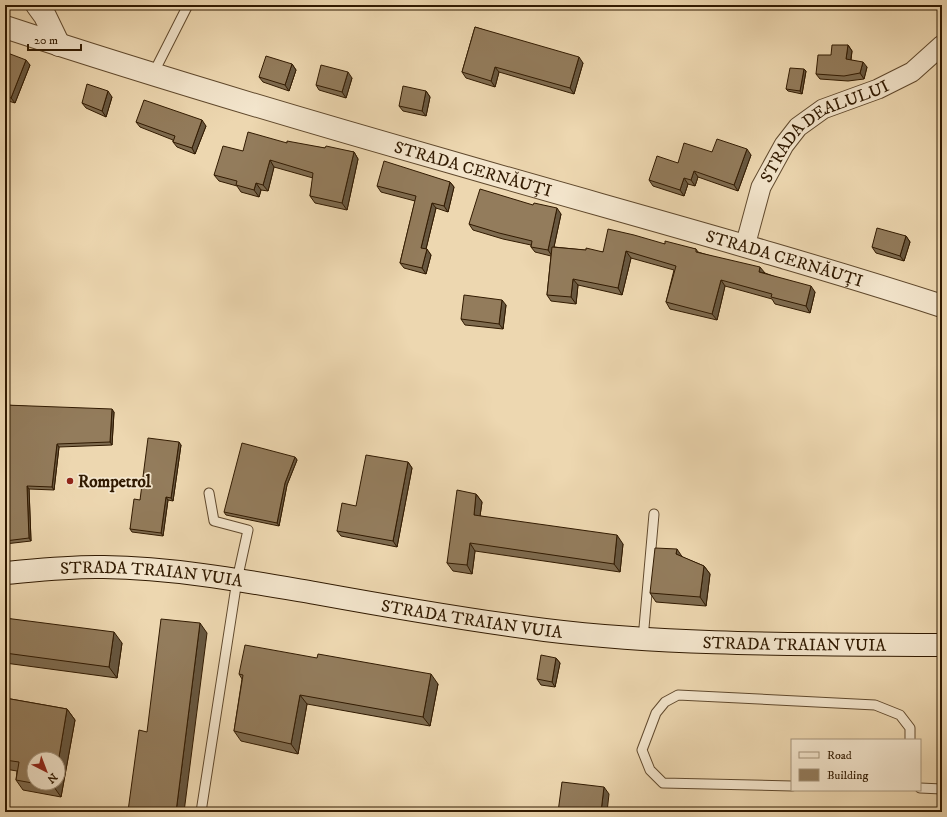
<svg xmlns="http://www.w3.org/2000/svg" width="947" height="817" font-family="'IM FELL DW Pica',serif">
	<rect width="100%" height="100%" fill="#edd7b0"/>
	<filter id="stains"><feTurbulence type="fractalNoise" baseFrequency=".005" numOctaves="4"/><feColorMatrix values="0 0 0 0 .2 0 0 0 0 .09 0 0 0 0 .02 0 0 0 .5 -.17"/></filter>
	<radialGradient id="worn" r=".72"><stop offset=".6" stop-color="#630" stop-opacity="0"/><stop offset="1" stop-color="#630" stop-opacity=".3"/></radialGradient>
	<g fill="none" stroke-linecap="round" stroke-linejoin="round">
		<g stroke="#60492d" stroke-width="11">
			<g id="service">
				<path d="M153,74L188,5"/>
				<path d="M643,639L654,514"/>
				<path d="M792,786L663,783L650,770L642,750L656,713L665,702L678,695L875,705L900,715L910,728V740"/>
				<path d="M920,788L942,789"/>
				<path d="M201,812L237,580L248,530L214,521L209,493"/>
			</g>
		</g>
		<g stroke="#60492d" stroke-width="21">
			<g id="minor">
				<path id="s1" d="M745,246L761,187L784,145L798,127L823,109L878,89L912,72L942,45"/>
			</g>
		</g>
		<g stroke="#60492d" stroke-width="24">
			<g id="tertiary">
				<path d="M37,5L45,16L59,45"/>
				<path id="s2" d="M5,27C151,75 299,119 447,161C612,209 778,253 942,306"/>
			</g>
		</g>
		<g stroke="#311a01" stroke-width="24">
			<g id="secondary">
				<path id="s3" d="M5,573C38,570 71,566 104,567C175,568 245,581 315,593C392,607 468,620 545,630C676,646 810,644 942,645"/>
			</g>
		</g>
		<use href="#service" stroke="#f3e5cc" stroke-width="9"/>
		<use href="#minor" stroke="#f3e5cc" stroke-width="19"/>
		<use href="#tertiary" stroke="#f3e5cc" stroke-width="22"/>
		<use href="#secondary" stroke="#f3e5cc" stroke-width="22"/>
	</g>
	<g fill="#7e6b4f" stroke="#311a01">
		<path d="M475,27L583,63L574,94L499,72L495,87L466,78L462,72Z"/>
		<path d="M848,45L852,51L851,60L867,67L864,79L848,81L820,79L816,74L831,55Z"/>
		<path d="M5,52L30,65L15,103L5,100Z"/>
		<path d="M292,64L296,70L289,91L263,82L259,77Z"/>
		<path d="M804,69L806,71L802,94L788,91L786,89Z"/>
		<path d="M352,78L346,98L319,90L316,85Z"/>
		<path d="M426,91L430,97L426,116L403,111L399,106Z"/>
		<path d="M112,97L106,117L86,108L82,103Z"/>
		<path d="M136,122L206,126L195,154L177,147L173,142V140L140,127Z"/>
		<path d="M287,143L354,152L358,159L347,210L315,203L310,196L313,178L274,167L268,191L261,190L259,197L241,192L237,186L219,181L214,175L243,151Z"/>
		<path d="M712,152L751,155L738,191L698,177L695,186L688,184L684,196L653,186L649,180L678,163Z"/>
		<path d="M450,182L454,187L448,212L436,208L426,249L431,255L426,274L404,268L400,263L415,201L381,192L377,186Z"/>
		<path d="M561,214L554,247L603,252L665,244L696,249L698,252L765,273L815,292L810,313L775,304L772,299L725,286L717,320L670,309L666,302L674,270L631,258L622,295L578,285L576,304L551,301L547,295L551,256L535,252L531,247V245L503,239L473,230L469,224Z"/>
		<path d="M906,236L910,242L904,261L876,253L872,247Z"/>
		<path d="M506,305L503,329L465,325L461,319Z"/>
		<path d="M5,405L114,412L112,445L59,447L54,490L29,489L31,541L5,544Z"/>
		<path d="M181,445L173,501L168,500L163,536L132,532L130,529L140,500Z"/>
		<path d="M295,457L297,460L287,485L279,526L226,515L224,512Z"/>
		<path d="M408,462L412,468L397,547L341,536L337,531L356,506Z"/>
		<path d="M476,494L482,502L480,516L623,544L620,572L475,551L472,574L453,571L447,563Z"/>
		<path d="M682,557L704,566L710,574L706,606L656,602L650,593Z"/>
		<path d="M5,618L122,643L117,678L5,663Z"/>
		<path d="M556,658L560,663L555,687L541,685L537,679Z"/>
		<path d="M239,674L438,684L430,726L307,704L298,754L241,741L234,731L242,679Z"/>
		<path d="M5,698L67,709L75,720L61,797L23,790L16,780L17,771L5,769Z"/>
	</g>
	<g fill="#675740" stroke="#311a01">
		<path d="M848,45L852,51L850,65L846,59Z"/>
		<path d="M579,57L583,63L574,94L570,88Z"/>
		<path d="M26,60L30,65L15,103L11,98Z"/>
		<path d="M863,62L867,67L864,79L860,73Z"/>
		<path d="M292,64L296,70L289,91L285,85Z"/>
		<path d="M495,67L499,72L495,87L491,81Z"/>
		<path d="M804,69L806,71L802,94L800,91Z"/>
		<path d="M348,72L352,78L346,98L342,92Z"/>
		<path d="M108,91L112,97L106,117L102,111Z"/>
		<path d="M426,91L430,97L426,116L422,111Z"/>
		<path d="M202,120L206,126L195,154L192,148Z"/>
		<path d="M747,149L751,155L738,191L734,185Z"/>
		<path d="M354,152L358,159L347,210L342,203Z"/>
		<path d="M270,160L274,167L268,191L263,185Z"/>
		<path d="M694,171L698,177L695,186L691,180Z"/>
		<path d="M684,178L688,184L684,196L680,190Z"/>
		<path d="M450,182L454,187L448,212L444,206Z"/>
		<path d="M256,183L261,190L259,197L254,190Z"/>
		<path d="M432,203L436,208L425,253L421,248Z"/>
		<path d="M557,208L561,214L552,256L548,250Z"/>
		<path d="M906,236L910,242L904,261L900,256Z"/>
		<path d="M427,249L431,255L426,274L422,268Z"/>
		<path d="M626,251L631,258L622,295L618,288Z"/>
		<path d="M760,267L765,273L759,272Z"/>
		<path d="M573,279L578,285L576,304L571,297Z"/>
		<path d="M721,280L725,286L717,320L712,314Z"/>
		<path d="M811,286L815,292L810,313L806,306Z"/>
		<path d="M502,300L506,305L503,329L499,324Z"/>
		<path d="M112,409L114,412L112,445L110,442Z"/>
		<path d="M179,442L181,445L173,501L171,498Z"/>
		<path d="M57,444L59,447L54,490L52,487Z"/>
		<path d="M295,457L297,460L287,485L279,526L277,523L285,483Z"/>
		<path d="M408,462L412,468L397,547L393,541Z"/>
		<path d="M27,486L29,489L31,541L29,538Z"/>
		<path d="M476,494L482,502L479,523L474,515Z"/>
		<path d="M166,497L168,500L163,536L161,533Z"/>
		<path d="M617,535L623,544L620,572L614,564Z"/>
		<path d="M470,543L475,551L472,574L467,565Z"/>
		<path d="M677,549L683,558L676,554Z"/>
		<path d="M704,566L710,574L706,606L700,597Z"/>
		<path d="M200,623L207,633L184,812H176Z"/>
		<path d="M114,632L122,643L117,678L109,667Z"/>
		<path d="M556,658L560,663L555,687L552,682Z"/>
		<path d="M431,674L438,684L430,726L423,717Z"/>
		<path d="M300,695L307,704L298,754L291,744Z"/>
		<path d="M67,709L75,720L61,797L54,787L55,783H58V763Z"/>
		<path d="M604,787L609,794L607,812H601Z"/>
	</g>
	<g fill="#937c5c" stroke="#311a01">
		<path d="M475,27L579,57L570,88L495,67L491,81L462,72Z"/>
		<path d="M832,45H848L846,59L863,62L860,73L844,76L816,74L818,55H831Z"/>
		<path d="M5,52L26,60L11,98L5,95Z"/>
		<path d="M266,56L292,64L285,85L259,77Z"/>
		<path d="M321,65L348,72L342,92L316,85Z"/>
		<path d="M790,68L804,69L800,91L786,89Z"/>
		<path d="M87,84L108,91L102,111L82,103Z"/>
		<path d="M403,86L426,91L422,111L399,106Z"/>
		<path d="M144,100L202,120L192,148L173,142L175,136L136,122Z"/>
		<path d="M248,132L287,143V141L325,148L326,146L354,152L342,203L310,196L313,173L270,160L263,185L256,183L254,190L236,185L237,181L214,175L223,146L243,151Z"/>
		<path d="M717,139L747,149L734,185L694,171L691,180L684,178L680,190L649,180L657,156L678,163L684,143L712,152Z"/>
		<path d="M384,161L450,182L444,206L432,203L421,248L427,249L422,268L400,263L416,196L377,186Z"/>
		<path d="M480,189L533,205L534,203L557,208L548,250L531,247L532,241L499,233L469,224Z"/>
		<path d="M877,228L906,236L900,256L872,247Z"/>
		<path d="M608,229L634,235L665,244V241L696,249V252L760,267L759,272L811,286L806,306L771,297L772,294L721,280L712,314L666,302L676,266L626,251L618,288L573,279L571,297L547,295L552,247L586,250V248L603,252Z"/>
		<path d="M464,295L502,300L499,324L461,319Z"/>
		<path d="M5,405L112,409L110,442L57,444L52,487L27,486L29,538L5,541Z"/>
		<path d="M148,438L179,442L171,498L166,497L161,533L130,529L134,499L140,500Z"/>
		<path d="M242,443L295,457L285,483L277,523L224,512Z"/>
		<path d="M366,455L408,462L393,541L337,531L342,503L356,506Z"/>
		<path d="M457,490L476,494L474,515L617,535L614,564L470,543L467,565L447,563Z"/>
		<path d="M655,548L677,549L676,554L704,566L700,597L650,593Z"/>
		<path d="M5,618L114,632L109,667L5,653Z"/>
		<path d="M161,619L200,623L176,812H133L128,811L139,730L147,732Z"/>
		<path d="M245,645L317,658L318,654L431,674L423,717L300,695L291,744L234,731L243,675L239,674Z"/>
		<path d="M541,655L556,658L552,682L537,679Z"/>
		<path d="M5,698L67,709L58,763V759H34V783H55L54,787L16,780L19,762L5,760Z"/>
		<path d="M562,782L604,787L601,812H558Z"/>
	</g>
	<circle fill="#8f2418" stroke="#f3e5cc" stroke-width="1.5" cx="70" cy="481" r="4"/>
	<g text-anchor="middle" stroke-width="3.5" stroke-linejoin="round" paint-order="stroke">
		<g font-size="17" fill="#311a01" stroke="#f3e5cc">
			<text dy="6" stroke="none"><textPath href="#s1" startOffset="150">STRADA DEALULUI</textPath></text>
			<text dy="6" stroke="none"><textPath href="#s2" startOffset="489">STRADA CERNĂUȚI</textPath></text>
			<text dy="6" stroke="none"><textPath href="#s2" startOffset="813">STRADA CERNĂUȚI</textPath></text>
			<text dy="6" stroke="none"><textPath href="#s3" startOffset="147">STRADA TRAIAN VUIA</textPath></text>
			<text dy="6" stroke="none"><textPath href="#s3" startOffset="471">STRADA TRAIAN VUIA</textPath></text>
			<text dy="6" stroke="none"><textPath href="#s3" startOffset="795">STRADA TRAIAN VUIA</textPath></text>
		</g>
		<g font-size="17" font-weight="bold" fill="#311a01" stroke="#f3e5cc" text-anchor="start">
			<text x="78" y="487">Rompetrol</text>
		</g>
	</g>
	<rect width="947" height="817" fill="none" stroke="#edd7b0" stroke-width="20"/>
	<rect x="6" y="6" width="935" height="805" fill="none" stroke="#311a01" stroke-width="2"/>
	<rect x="10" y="10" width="927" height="797" fill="none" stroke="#311a01"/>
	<rect x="791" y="739" width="130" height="52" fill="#f3e5cc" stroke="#a5947b"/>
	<rect x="799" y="752" width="20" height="6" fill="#f3e5cc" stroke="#a5947b"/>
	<text x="827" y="759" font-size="12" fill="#311a01">Road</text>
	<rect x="799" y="769" width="20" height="12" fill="#937c5c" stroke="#a5947b"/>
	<text x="827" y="779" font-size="12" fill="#311a01">Building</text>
	<g transform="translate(46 771) rotate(138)"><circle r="19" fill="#f3e5cc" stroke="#a5947b"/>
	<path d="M0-3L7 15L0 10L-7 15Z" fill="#8f2418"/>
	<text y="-6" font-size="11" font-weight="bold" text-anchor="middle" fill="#311a01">N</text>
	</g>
	<path d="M28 44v6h53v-6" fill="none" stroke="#311a01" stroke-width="2"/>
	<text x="34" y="44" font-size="12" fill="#311a01" stroke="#f3e5cc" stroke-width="3" paint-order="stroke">20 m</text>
	<rect width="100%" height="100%" filter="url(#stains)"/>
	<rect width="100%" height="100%" fill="url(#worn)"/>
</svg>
